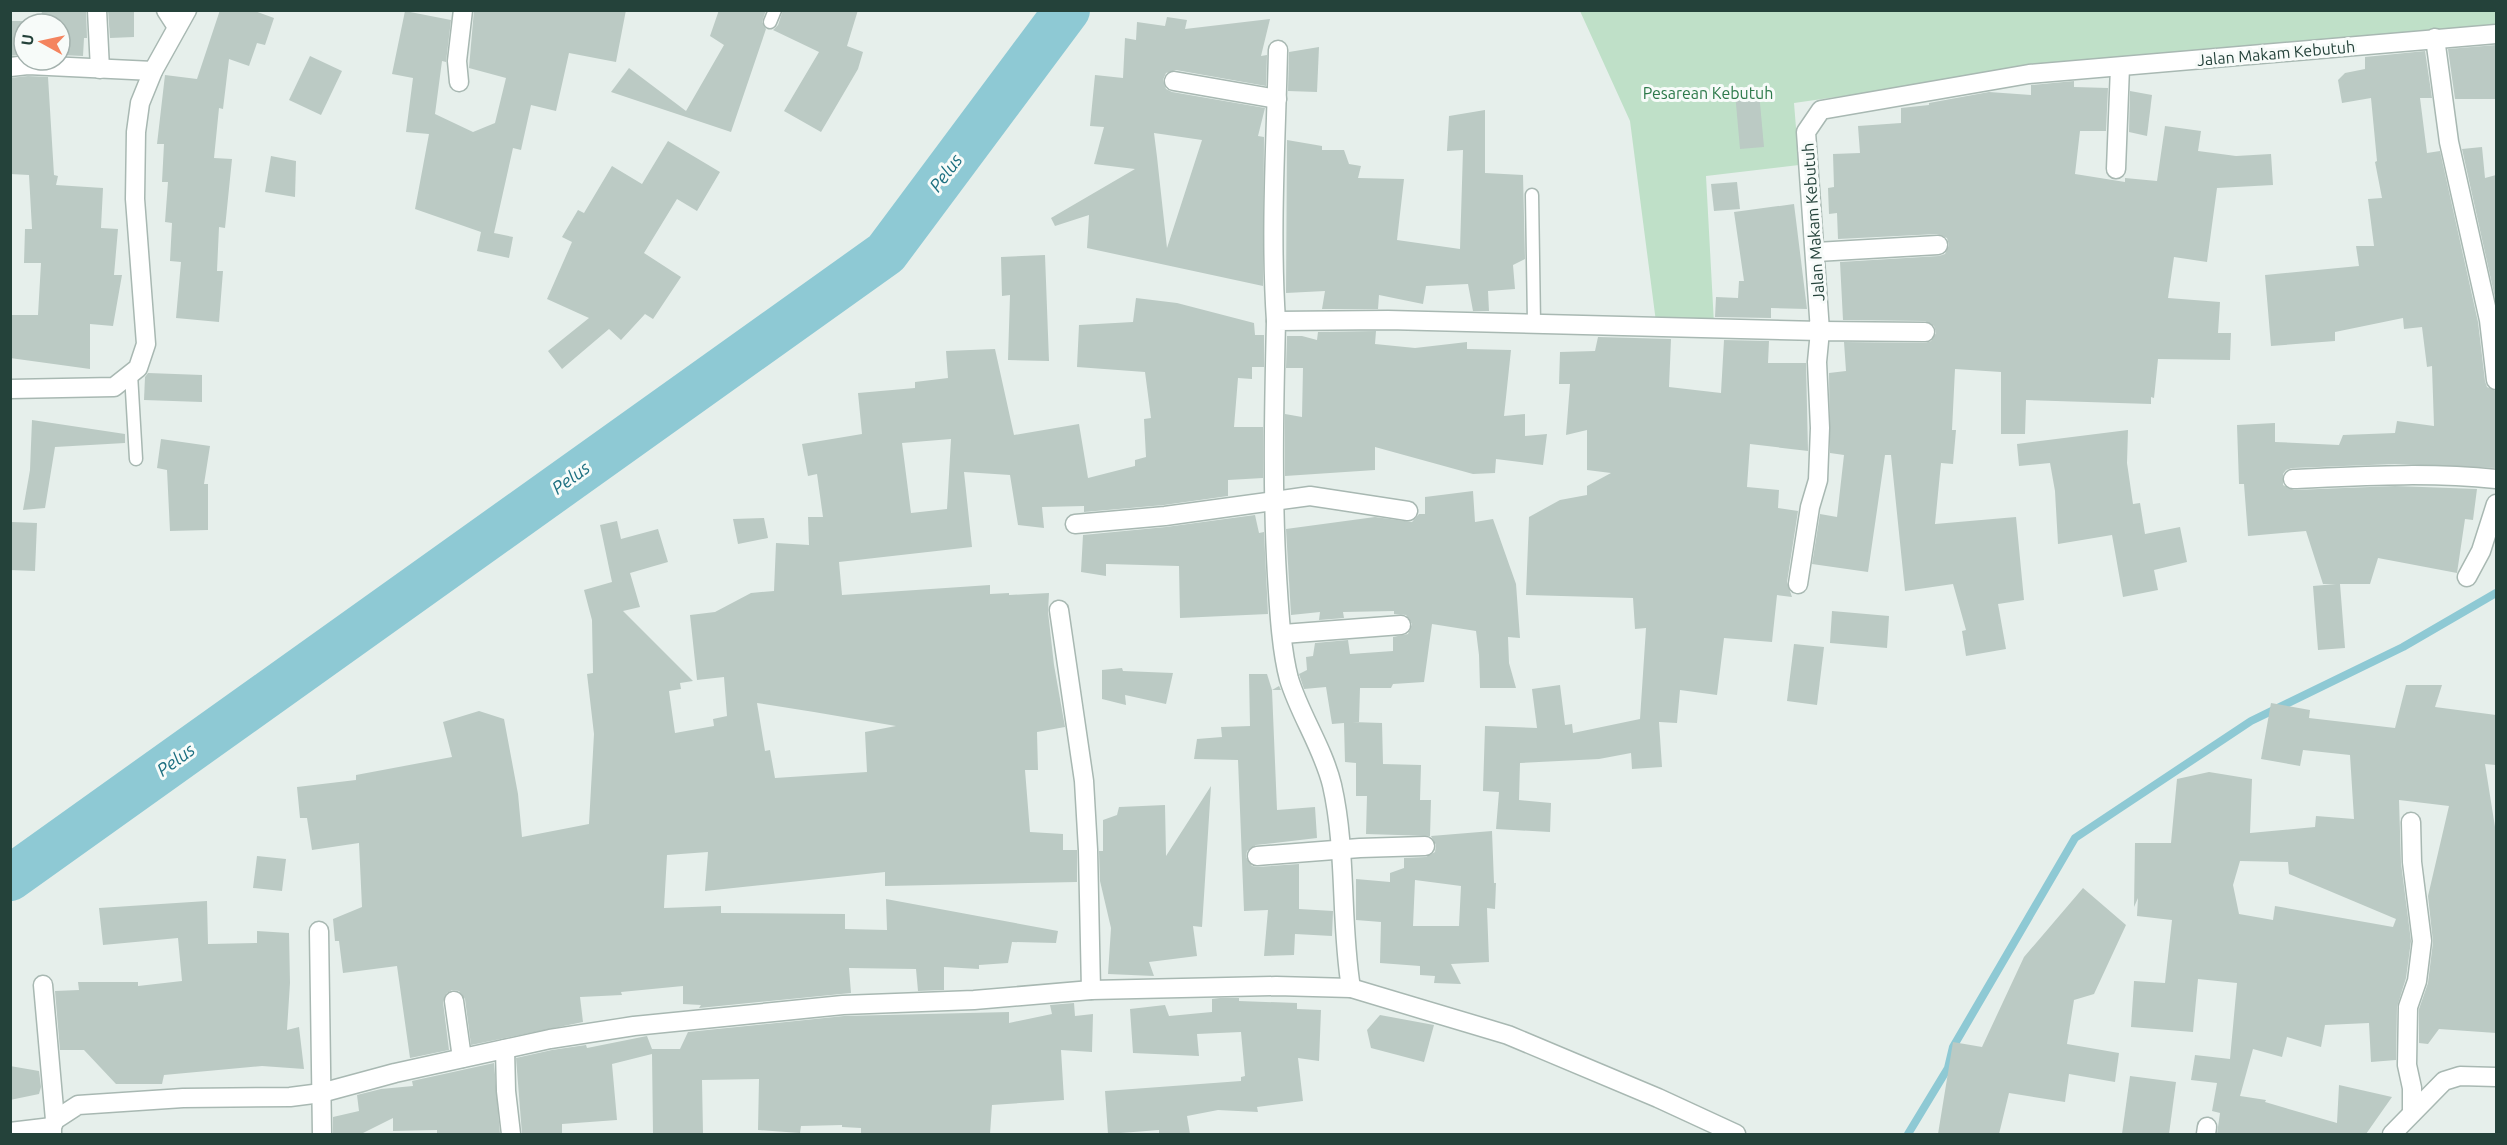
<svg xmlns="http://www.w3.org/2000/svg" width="2507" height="1145" font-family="Ubuntu,sans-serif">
	<rect width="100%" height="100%" fill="#e6efeb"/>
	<path fill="#bfe0c8" d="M2496,10V27L2117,57L1794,103L1799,165L1706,176L1714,324L1656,322L1630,121L1580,11Z"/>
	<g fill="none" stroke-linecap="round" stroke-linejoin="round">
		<path stroke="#8ec9d4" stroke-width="8" d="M1908,1134L1948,1068L1953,1047L2075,838L2251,721L2403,647L2496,593"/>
		<path stroke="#8ec9d4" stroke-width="46" d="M10,878L886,253L1067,10"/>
	</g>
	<g fill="#bbcac4" fill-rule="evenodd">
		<path d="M42,10H86L87,38H84L83,56L60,55V24H24V54L10,56V21H41Z"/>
		<path d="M108,10H134V37L110,38Z"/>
		<path d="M220,10H252L274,18L265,45L257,43L249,66L229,59L223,109L219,108L214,158L232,159L225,228L219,227L217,271H223L219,322L176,318L181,262L170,261L172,223L165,222L168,182H162L164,144H157L165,75L197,79Z"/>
		<path d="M474,10H626L616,62L569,53L556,111L531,105L521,150L513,148L494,233L513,237L509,258L477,251L481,232L415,209L429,134L406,132L413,78L392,74L405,11L451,20L446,62L442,61L435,114L473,132L495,123L506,78L469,68Z"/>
		<path d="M719,10H766L762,22L766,29L731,132L611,92L629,68L686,111L724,45L710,36Z"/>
		<path d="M783,10H858L847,46L863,52L858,69L821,132L784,111L819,52L773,30L778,25Z"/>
		<path d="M1167,17L1187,20L1185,29L1270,19L1261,56L1267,55L1266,86L1176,70L1166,73L1163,80L1166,89L1172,92L1265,108L1258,136L1264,137L1263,286L1087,248L1089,215L1055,226L1051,218L1135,169L1094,164L1104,127L1090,126L1095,75L1123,78L1125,38L1136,40L1137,22L1165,26ZM1154,133L1202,140L1167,248L1157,157Z"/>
		<path d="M2496,45V99H2455L2448,49Z"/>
		<path d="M1319,47L1317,92L1288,91L1289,52Z"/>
		<path d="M2425,51L2432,98H2420L2427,153L2440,151L2478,322L2485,381L2487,387L2496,391L2495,468L2395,464L2292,468L2286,470L2283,474V485L2294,490L2395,486L2477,489L2473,520L2465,519L2457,573L2378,558L2370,584H2340L2345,648L2318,650L2313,586L2336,584H2323L2306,531L2248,536L2244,484H2239L2237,425L2275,423V442L2339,445L2343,435L2395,433L2397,421L2434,426L2432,366L2427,367L2422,327L2404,329L2403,318L2335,332V341L2271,346L2265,275L2359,266L2356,246H2374L2368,199L2382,198L2375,162L2377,161L2371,98L2342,103L2338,80L2345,73L2365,69V57Z"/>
		<path d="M310,56L342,71L321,115L289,100Z"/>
		<path d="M28,76L48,77L54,175L58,176L56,185L103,188L101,228L118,229L114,275H122L113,326L90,324V369L10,358V315H38L41,263H24L25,229H32L29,175L10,174V78Z"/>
		<path d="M2074,81V87L2108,88L2106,131H2080L2075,174L2125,182V178L2157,181L2165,126L2201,131L2198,151L2236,156L2271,154L2273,185L2217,188L2207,262L2174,257L2168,298L2220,302L2218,333H2231L2230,360L2158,359L2154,398L2151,397V404L2026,400L2025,434H2001V372L1955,369L1952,430H1956L1953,464L1941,463L1935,524L2016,517L2024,600L1998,604L2006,649L1966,656L1962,631L1966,630L1953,584L1905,591L1891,455H1885L1868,572L1812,564L1820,514L1837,517L1844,455L1830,453L1829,373L1846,371L1844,342L1925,343L1931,341L1936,333L1934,326L1925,321L1843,320L1840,262L1939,256L1945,254L1949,245L1947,238L1937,234L1838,239L1837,213L1829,214L1828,188L1834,187L1833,154L1860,153L1858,126L1901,123V108L1929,105V103L1989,92L2031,95V85Z"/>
		<path d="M2130,91L2152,95L2147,136L2129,132Z"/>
		<path d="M1759,92L1764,147L1740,149L1735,93Z"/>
		<path d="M1485,110V173L1523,175L1525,259L1513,265L1515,289L1488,291L1489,311H1473L1468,284L1426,286L1423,304L1379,295L1378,309H1322L1325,291L1286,293L1287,140L1322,146V150H1344L1349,164L1361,166L1358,178L1404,179L1397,240L1460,249L1463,150L1447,151L1449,116Z"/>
		<path d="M668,141L720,172L697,211L677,199L644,253L681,277L653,319L645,314L621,340L609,329L562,369L548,351L589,318L547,299L572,242L562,237L578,210L584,213L612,166L642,184Z"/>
		<path d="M2482,147L2485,178L2496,175V302L2462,149Z"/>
		<path d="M271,156L296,161L295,197L265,192Z"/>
		<path d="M1737,182L1740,209L1714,211L1711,184Z"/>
		<path d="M1794,204L1807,309L1771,308V318L1715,317L1716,297L1738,298L1739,281H1744L1734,212Z"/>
		<path d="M1045,255L1049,361L1008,360L1010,295L1002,296L1001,257Z"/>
		<path d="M1136,298L1177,303L1254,323L1255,335H1264V367H1252V379L1238,378L1234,427H1263V478L1228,480V496L1164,505L1084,512V506L1042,507L1044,528L1018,525L1010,475L964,472L972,547L839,562L842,595L990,585V594L1009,593V595L1049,593L1048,612L1054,665L1065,727L1037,732L1038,770H1025L1030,832L1063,834V850H1077V882L885,886V872L705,891L708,852L667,855L664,908L721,906V913L845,914V929L887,930L886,899L1058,931L1056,943L1012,942L1008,963L979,965V969L944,967V990L918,991L916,969L849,968L851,993L699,1008L701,1005L683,1004V986L621,992L622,995L580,997L583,1022L471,1045L465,999L459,991L452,990L447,993L443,1002L449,1050L410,1058L397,966L343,973L339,941H335L333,919L362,907L359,843L312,850L307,818H300L297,787L356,780V775L452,757L443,722L479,711L504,719L518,794L522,837L589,824L594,734L587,674L593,673L592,620L584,590L612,582L600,525L617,521L621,539L658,529L668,562L630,573L640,607L623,611L693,681L680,683L681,689L669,691L675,733L714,726L713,719L727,716L724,677L697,680L690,615L715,612L751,593L774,591L776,543L809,545L808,517H823L817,474L808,476L802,444L862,434L858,393L915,388V382L948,378L946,351L995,349L1014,435L1079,424L1088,478L1135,466V460L1146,457L1144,419L1151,418L1145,372L1077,367L1079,325L1133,322ZM951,439L947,509L911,513L902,443ZM757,703L814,712L896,726L865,732L867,772L775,778L770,750L765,751Z"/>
		<path d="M1376,331L1375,344L1415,348L1467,342V349L1511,350L1504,416L1525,414V436L1547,434L1543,465L1496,459L1495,473L1473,474L1375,447V470L1285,476V414L1302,417L1303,368H1286L1287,336H1302L1317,340L1318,332Z"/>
		<path d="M1598,337L1671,339L1669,387L1721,393L1724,340L1769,341L1768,363H1806L1808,451L1750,444L1747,487L1779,490L1778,508L1798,511L1787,582L1792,597L1777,595L1772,642L1724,638L1717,695L1680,690L1677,723L1659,722L1662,767L1632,769L1631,753L1599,759L1520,763L1519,800L1551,803L1550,832L1496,829L1499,792L1483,791L1485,726L1537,728L1532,689L1560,685L1565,725L1572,724L1573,733L1640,719L1646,628L1635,629L1633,598L1526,595L1529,517L1560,500L1587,495V486L1611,473L1587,470V430L1566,435L1570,384H1559L1560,352L1595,351Z"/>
		<path d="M148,373L202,375V402L144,400L145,377Z"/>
		<path d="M32,420L125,434V443L55,447L45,508L23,510L30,470Z"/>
		<path d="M2128,430L2127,463L2133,504L2140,503L2145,534L2180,527L2187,562L2154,570L2158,590L2123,597L2112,535L2058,544L2055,491L2050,463L2019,466L2017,444Z"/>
		<path d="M161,439L210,446L204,484H208V530L170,531L167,470L157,468Z"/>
		<path d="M1473,491L1475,522L1493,519L1516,584L1520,638L1508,637L1509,663L1516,688H1480L1479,655L1476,631L1432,624L1424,682L1393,684L1391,688H1360L1359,722H1352L1382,723L1383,764L1421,765L1420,800H1431L1430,836L1366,834L1367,796H1356V763L1345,762L1344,723L1332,724L1326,687L1304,689L1299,674L1307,670L1306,657L1313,656L1315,643L1348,640L1350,654L1393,651V637L1408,634L1412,624L1406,615L1394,614V611L1343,612L1344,618L1319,620L1320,612L1291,615L1286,529L1375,517L1412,522L1419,514H1425V497Z"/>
		<path d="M1255,515L1259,533L1264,532L1268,614L1180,618L1179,566L1106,564V576L1081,572L1083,535L1166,527Z"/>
		<path d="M764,518L768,538L738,544L733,519Z"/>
		<path d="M12,522L37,523L35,571L10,570Z"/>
		<path d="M1832,611L1889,616L1887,648L1830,643Z"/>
		<path d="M1794,644L1824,647L1817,705L1787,701Z"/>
		<path d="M1122,668L1123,671L1173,673L1166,704L1125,695L1126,705L1102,699V670Z"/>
		<path d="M1249,674H1267L1272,690L1279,686L1281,690H1272L1277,810L1315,807L1317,838L1256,845L1247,851L1246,857L1252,866L1257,867L1299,864V909L1333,911L1332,936L1295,934L1294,955L1264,956L1268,910L1244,911L1238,760L1194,759L1197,739L1222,737L1221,727L1250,726Z"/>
		<path d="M2406,685H2442L2435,707L2496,715V765L2485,764L2495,827L2496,826V1033L2439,1029L2428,1044L2419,1043V1009L2428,983L2433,942L2428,896L2449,806L2399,800L2401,863L2411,941L2406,978L2397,1007L2396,1060L2371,1062L2369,1023L2325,1025L2321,1047L2287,1037L2282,1057L2253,1049L2240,1096L2266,1100L2265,1102L2337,1123L2339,1085L2392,1097L2366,1134H2217L2220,1113L2212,1111L2217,1083L2191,1080L2195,1055L2230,1059L2237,983L2198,979L2193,1032L2131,1027L2134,981L2165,983L2172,920L2137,916L2138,898L2134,907L2135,843H2171L2177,779L2209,772L2252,779L2250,833L2315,827L2316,816L2354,819L2350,755L2303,750L2300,766L2261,759L2271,703L2310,710L2309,718L2395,728ZM2240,861L2288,862L2289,874L2396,919L2393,927L2275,906L2273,920L2239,914L2233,885Z"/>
		<path d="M1211,786L1202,927L1193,926L1197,956L1149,962L1154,976L1108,974L1111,928L1100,881L1099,851H1103V820L1117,815L1119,807L1165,805L1166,856Z"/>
		<path d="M1492,831L1494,883H1496L1495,909L1487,908L1489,962L1451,964L1461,984L1434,983L1435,976L1420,975V966L1380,963L1381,922L1356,920V879L1390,882V873L1404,868V858L1426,857L1435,852L1436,845L1431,836ZM1415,880L1461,886L1459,926H1413Z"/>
		<path d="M257,856L286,859L282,891L253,888Z"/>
		<path d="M2083,888L2126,925L2094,994L2074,1000L2067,1044L2119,1053L2115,1082L2069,1074L2065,1102L2009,1093L1999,1134H1938L1953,1042L1982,1047L2024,957Z"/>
		<path d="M207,901L208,944L257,943V931L289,933L290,983L287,1030L299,1027L304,1069L262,1066L164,1075L162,1084H116L84,1050H60L55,991L79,990L78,982H138V986L182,981L178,938L103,945L99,908Z"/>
		<path d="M1220,998H1239V1001L1297,1003V1009L1321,1010L1319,1061L1298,1058L1303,1101L1257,1107L1258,1112L1218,1110L1187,1116L1190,1134H1159V1130L1108,1134L1105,1091L1241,1081V1077L1245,1076L1241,1032L1197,1034L1199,1056L1133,1053L1130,1009L1165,1005L1169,1016L1212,1012V999Z"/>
		<path d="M1074,1003L1075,1016L1093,1014L1092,1052L1061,1050L1064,1100L992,1105L990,1134H861V1128L842,1127V1125L801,1126L800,1133L758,1130L759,1079L702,1080L703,1134H653L652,1054L612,1064L617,1120L562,1124V1134H522L516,1058L552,1050L586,1045L587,1048L647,1036L652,1049H680L688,1032L844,1016L1009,1012V1023L1052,1014L1050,1005Z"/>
		<path d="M1380,1015L1434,1025L1424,1062L1371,1048L1367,1030Z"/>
		<path d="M494,1063L500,1134H437V1130L393,1131V1118L361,1134H333V1117L359,1111L357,1095L381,1089L413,1086L412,1081Z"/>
		<path d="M10,1066L39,1071L41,1087L39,1094L10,1100Z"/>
		<path d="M2130,1076L2176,1082L2169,1134H2122Z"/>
	</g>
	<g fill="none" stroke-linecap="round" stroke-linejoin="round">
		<g stroke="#a8b8b2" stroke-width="15">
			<g id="service">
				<path d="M770,22L775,10"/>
				<path d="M1532,195L1534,323"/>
				<path d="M131,374L136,459"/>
			</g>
		</g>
		<g stroke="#a8b8b2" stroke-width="21">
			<g id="minor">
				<path d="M97,10L100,69"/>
				<path d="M166,10L177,27"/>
				<path d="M2435,38L2449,142L2489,320L2496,380"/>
				<path d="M10,67L28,65L153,71"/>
				<path d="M1174,81L1277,99"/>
				<path d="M459,82L457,61L463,10"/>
				<path d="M2116,169L2120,67"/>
				<path d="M1816,252L1938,245"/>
				<path d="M1276,321C1270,231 1276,141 1278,50"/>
				<path d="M2293,479C2362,476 2428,472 2496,479"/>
				<path d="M1075,524L1165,516L1310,496L1408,511"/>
				<path d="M2467,577L2481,551L2496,504"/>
				<path d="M1798,584L1810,507L1818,480L1820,428L1817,362L1820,331L1925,332"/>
				<path d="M1059,610L1084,781L1088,850L1091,990"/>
				<path d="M1283,634L1401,625"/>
				<path d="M2411,822L2412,862L2422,941L2417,981L2408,1007L2407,1065L2412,1088V1113"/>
				<path d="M1257,856L1360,848L1425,846"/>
				<path d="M319,931L322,1134"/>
				<path d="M43,985L55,1120"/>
				<path d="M454,1001L462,1058"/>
				<path d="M505,1049L506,1091L511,1134"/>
				<path d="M10,1132L52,1127"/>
				<path d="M2206,1134L2207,1127"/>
			</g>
		</g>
		<g stroke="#a8b8b2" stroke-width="21">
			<g id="tertiary">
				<path d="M10,389L114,387L138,368L146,344L135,199L136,132L140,103L153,71L187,10"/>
				<path d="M1351,988C1340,921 1347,851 1332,785C1323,748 1300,715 1289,679C1281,649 1279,607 1277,576C1272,491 1274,406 1276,321L1388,320L1820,331L1806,132L1821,110L2029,74L2496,34"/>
				<path d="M52,1134V1127L55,1120L78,1105L183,1098L290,1097L321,1093L395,1073L550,1039L634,1026L843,1005L974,1000L1091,990L1276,986L1351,988L1508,1035L1658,1098L1736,1134"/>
				<path d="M2392,1134L2444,1081L2460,1076L2496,1077"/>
			</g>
		</g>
		<use href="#service" stroke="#fff" stroke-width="12"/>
		<use href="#minor" stroke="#fff" stroke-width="18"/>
		<use href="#tertiary" stroke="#fff" stroke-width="18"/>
	</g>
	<g text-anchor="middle" stroke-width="6" stroke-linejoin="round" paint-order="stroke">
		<g font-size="16" fill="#24423a" stroke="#f7fbf9">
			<text transform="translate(2276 53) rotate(-5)" y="6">Jalan Makam Kebutuh</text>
			<text transform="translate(1813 222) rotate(-94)" y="6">Jalan Makam Kebutuh</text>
		</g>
		<g font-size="16" fill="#2d7a4b" stroke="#f7fbf9">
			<text x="1708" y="99">Pesarean Kebutuh</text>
		</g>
		<g font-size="18" font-style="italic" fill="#1c6f80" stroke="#f7fbf9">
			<text transform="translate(946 173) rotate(-53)" y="6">Pelus</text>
			<text transform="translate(571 478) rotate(-36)" y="6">Pelus</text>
			<text transform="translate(176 760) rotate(-36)" y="6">Pelus</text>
		</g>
	</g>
	<rect width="2507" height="1145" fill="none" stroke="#24423a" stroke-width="24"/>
	<g transform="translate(42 42) rotate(278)"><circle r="28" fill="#f7fbf9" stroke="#a3b1ad" stroke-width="1.5"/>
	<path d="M0-4.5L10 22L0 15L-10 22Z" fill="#f4845f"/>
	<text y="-9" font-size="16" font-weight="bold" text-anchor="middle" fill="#24423a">U</text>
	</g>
</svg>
